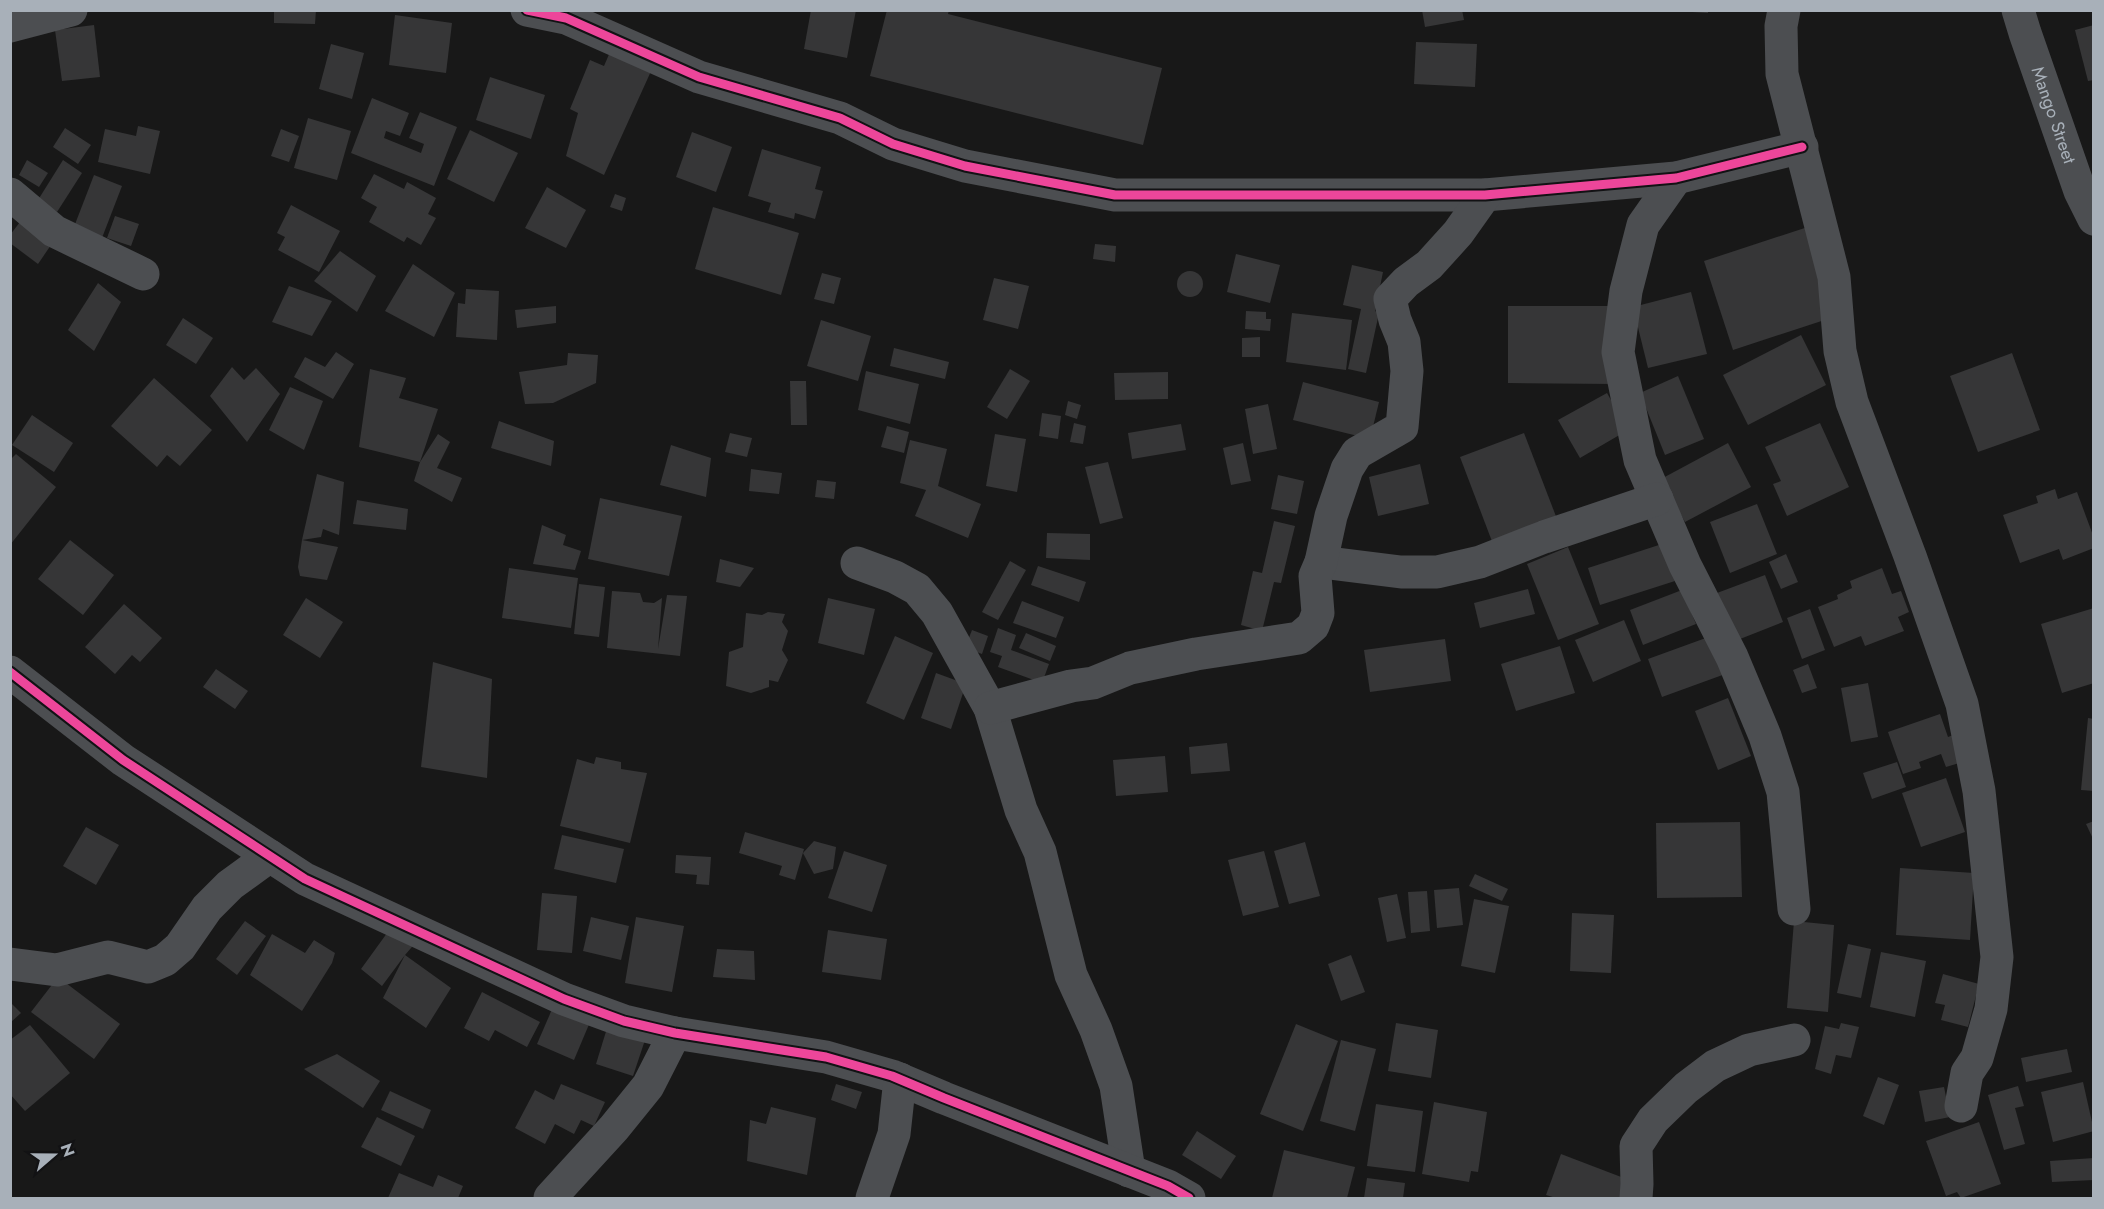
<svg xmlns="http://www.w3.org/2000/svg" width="2104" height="1209" font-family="Jost,sans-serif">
	<rect width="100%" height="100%" fill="#181818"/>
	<g fill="#363637">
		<path d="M274,10H316L315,24L274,23Z"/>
		<path d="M811,10H856L847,58L804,49Z"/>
		<path d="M887,10H949L948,14L1162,68L1143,145L870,76Z"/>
		<path d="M1422,10H1462L1464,20L1425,27Z"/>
		<path d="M1692,10H1708V13L1692,12Z"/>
		<path d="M395,15L452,23L446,73L389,65Z"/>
		<path d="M94,25L100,77L62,81L55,30Z"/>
		<path d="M2094,25V80L2088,81L2075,30Z"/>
		<path d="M1416,42L1477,44L1475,87L1414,84Z"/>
		<path d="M331,44L364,53L352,99L319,89Z"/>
		<path d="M610,52L652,69L604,175L566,156L578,113L570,109L590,60L604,66Z"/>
		<path d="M490,77L545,95L531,139L476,120Z"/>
		<path d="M372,98L409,113L400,136L386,131L384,138L421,153L424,144L409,138L420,112L457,127L434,186L351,153Z"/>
		<path d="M308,118L351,131L337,180L294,168Z"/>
		<path d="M138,126L160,131L150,174L98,162L105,129L136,136Z"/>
		<path d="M65,128L91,145L78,164L53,147Z"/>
		<path d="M281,129L299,136L289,162L271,156Z"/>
		<path d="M470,130L518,153L494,202L447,179Z"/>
		<path d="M692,132L732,147L716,192L676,177Z"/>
		<path d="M762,149L821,167L815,189L823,191L815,219L795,213L794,219L768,212L771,203L748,196Z"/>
		<path d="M27,160L48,173L39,187L19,175Z"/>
		<path d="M63,160L82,173L57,212L38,200Z"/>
		<path d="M374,174L404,189L407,182L436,198L428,214L436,218L421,245L407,237L404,242L369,222L377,207L361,198Z"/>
		<path d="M94,175L122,186L100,243L72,232Z"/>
		<path d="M547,187L586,210L566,248L525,228Z"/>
		<path d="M615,194L626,198L622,211L610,207Z"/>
		<path d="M291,205L340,231L319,272L278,250L285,237L277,233Z"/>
		<path d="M713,207L799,233L781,295L695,269Z"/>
		<path d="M115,216L139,224L131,246L107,238Z"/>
		<path d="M20,222L51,245L38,264L10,243V235Z"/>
		<path d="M1817,224L1846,313L1733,350L1704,261Z"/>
		<path d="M1095,244L1116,246L1115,262L1093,259Z"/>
		<path d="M340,251L376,276L357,312L314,281Z"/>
		<path d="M1236,254L1280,265L1270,303L1227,292Z"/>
		<path d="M413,264L455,293L434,337L385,311Z"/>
		<path d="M1352,265L1383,272L1375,311L1379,313L1366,373L1348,369L1361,309L1343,305Z"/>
		<circle cx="1190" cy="284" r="13"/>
		<path d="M822,273L841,278L834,304L814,299Z"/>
		<path d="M994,278L1029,286L1018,329L983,320Z"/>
		<path d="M98,283L121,302L94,351L68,330Z"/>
		<path d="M289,286L332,301L312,336L272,322Z"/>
		<path d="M466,289L499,291L497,340L456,337L458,303L465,304Z"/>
		<path d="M1691,292L1707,354L1648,368L1633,307Z"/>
		<path d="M556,306V323L517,328L515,310Z"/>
		<path d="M1508,306H1615V384L1508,383Z"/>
		<path d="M1246,311L1266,312V319H1271L1270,331L1245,329Z"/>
		<path d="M1292,313L1352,320L1346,370L1286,362Z"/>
		<path d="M183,318L213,338L196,364L166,345Z"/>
		<path d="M821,320L871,336L858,381L807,366Z"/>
		<path d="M1801,335L1826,385L1748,425L1723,375Z"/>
		<path d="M1260,337V357H1242V338Z"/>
		<path d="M894,348L949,362L945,379L890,366Z"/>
		<path d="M336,352L354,364L333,399L294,377L305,357L325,367Z"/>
		<path d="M568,353L598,355L596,383L553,403L525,404L519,372L567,365Z"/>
		<path d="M2012,353L2040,430L1978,452L1950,376Z"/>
		<path d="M232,367L244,380L256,368L280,394L247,442L210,396Z"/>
		<path d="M370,369L406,378L399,398L438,409L420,462L359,447Z"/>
		<path d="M1010,369L1030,381L1007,419L987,407Z"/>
		<path d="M866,371L919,384L910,424L858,410Z"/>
		<path d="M1168,372V399L1115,400L1114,373Z"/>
		<path d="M1678,376L1704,439L1665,455L1640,393Z"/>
		<path d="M154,378L212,430L180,466L167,455L157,467L111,426Z"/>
		<path d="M790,381H806L807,425H791Z"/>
		<path d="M1303,382L1379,402L1370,439L1293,420Z"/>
		<path d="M290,387L323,401L304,450L269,430Z"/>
		<path d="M1607,393L1628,430L1580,458L1558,420Z"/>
		<path d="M1068,401L1081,405L1077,419L1065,415Z"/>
		<path d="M1268,404L1277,449L1253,454L1245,409Z"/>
		<path d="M1042,413L1061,416L1058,439L1039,436Z"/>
		<path d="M32,415L73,443L54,472L12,445Z"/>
		<path d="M499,421L554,441L551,466L491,448Z"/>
		<path d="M1074,423L1086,426L1083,444L1070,442Z"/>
		<path d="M1820,423L1849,487L1787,516L1773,484L1781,481L1765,447Z"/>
		<path d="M1181,424L1186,450L1132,459L1128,433Z"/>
		<path d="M887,426L909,432L904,453L881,447Z"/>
		<path d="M730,433L752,438L747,457L725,452Z"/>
		<path d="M1524,433L1557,519L1493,544L1460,457Z"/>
		<path d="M438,434L450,442L437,468L462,478L452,502L414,481L420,462Z"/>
		<path d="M995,434L1026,439L1017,492L986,486Z"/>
		<path d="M910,440L947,449L938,486L981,504L968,538L915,516L926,490L900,483Z"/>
		<path d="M1243,443L1251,481L1231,485L1223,448Z"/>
		<path d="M1728,443L1751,487L1685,522L1661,479Z"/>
		<path d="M671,445L711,458L706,497L660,485Z"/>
		<path d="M16,454L56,487L10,545V460Z"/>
		<path d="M1108,462L1123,518L1100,524L1085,467Z"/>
		<path d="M1420,464L1429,504L1378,516L1369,477Z"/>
		<path d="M751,469L782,473L779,494L749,491Z"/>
		<path d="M317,474L344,482L339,535L323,529L321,537L302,540L338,547L327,580L300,576L298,567L302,540Z"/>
		<path d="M1278,475L1304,481L1297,514L1271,509Z"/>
		<path d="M817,480L836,482L834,499L815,497Z"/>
		<path d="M2055,489L2058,499L2077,492L2094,538V548L2063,560L2059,549L2020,563L2003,515L2038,503L2036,496Z"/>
		<path d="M600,498L682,516L669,576L588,559Z"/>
		<path d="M357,500L408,509L406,530L353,524Z"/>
		<path d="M1757,504L1777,554L1730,573L1710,522Z"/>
		<path d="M1274,521L1295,526L1281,583L1274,582L1262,631L1241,625L1253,571L1262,573Z"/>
		<path d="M542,525L566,535L563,545L581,551L575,570L533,564Z"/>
		<path d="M1047,533L1090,534V560L1046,558Z"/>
		<path d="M70,540L114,575L83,615L38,579Z"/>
		<path d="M1662,544L1675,581L1600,605L1588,568Z"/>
		<path d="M1568,547L1599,624L1558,640L1527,564Z"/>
		<path d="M1786,554L1798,582L1781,589L1769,562Z"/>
		<path d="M720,559L754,568L740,587L716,582Z"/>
		<path d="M1010,561L1026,570L998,620L982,612Z"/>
		<path d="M1038,566L1086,582L1079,602L1031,585Z"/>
		<path d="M509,568L578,578L571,628L502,618Z"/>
		<path d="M1882,568L1892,594L1901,591L1909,612L1898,617L1904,631L1865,646L1861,636L1834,647L1818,607L1838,599L1837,595L1852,588L1850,581Z"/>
		<path d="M1765,575L1783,622L1735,641L1717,593Z"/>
		<path d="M579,584L605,587L599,637L574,634Z"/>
		<path d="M1528,589L1535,614L1480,628L1474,603Z"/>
		<path d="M1682,590L1696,624L1643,645L1630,610Z"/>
		<path d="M612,591L640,593L643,602L654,603L662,598L658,649L667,595L687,596L680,656L607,648Z"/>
		<path d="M306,598L343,622L320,658L283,635Z"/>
		<path d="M828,598L875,609L864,655L818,643Z"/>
		<path d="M1022,601L1064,617L1056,638L1013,623Z"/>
		<path d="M124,604L162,638L140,662L132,655L115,674L85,647Z"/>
		<path d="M2094,608V683L2062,693L2041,624Z"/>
		<path d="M1810,609L1825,650L1802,659L1787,618Z"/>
		<path d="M768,612L785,614L782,622L788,631L782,650L788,660L778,682L769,680V687L751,693L726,686L729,652L743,647L746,613L762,615Z"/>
		<path d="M1624,620L1641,661L1593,682L1575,640Z"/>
		<path d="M998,628L1016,635L1011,650L1049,664L1042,683L998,667L1002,656L990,652Z"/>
		<path d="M972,630L988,636L982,654L965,648Z"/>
		<path d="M1026,633L1056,646L1050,661L1019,648Z"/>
		<path d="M1714,635L1728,673L1662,697L1648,659Z"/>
		<path d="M895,636L933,653L904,720L866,703Z"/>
		<path d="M1445,639L1451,681L1370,692L1364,650Z"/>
		<path d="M1560,646L1575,693L1516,711L1501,664Z"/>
		<path d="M433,662L492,679L487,778L421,767Z"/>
		<path d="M1808,664L1817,688L1802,693L1793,670Z"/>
		<path d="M216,669L248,691L235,709L203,687Z"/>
		<path d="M936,673L966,684L951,729L921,718Z"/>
		<path d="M1868,683L1878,737L1851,742L1841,688Z"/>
		<path d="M1728,698L1751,756L1718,770L1695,711Z"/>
		<path d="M1940,714L1948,737L1956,734L1966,761L1946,767L1941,754L1919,762L1921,768L1903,774L1888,732Z"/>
		<path d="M2088,718L2094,719V791L2081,790Z"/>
		<path d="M1227,743L1230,771L1191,774L1189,747Z"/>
		<path d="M1165,756L1168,792L1116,796L1113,760Z"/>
		<path d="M596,757L621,762V769L647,773L630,843L560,826L577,759L594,764Z"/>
		<path d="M1897,762L1906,787L1872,799L1863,773Z"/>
		<path d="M1946,778L1965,832L1921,847L1902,793Z"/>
		<path d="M2094,821V841L2086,824Z"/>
		<path d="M1740,822L1742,897L1657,898L1656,823Z"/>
		<path d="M86,827L119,845L96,885L63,866Z"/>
		<path d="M745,832L804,849L795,880L779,875L782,866L739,853Z"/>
		<path d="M562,835L624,849L616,883L554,869Z"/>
		<path d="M814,841L836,847L833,869L814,874L803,853Z"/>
		<path d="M1305,842L1320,896L1289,904L1274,851Z"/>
		<path d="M844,851L887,865L872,912L828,898Z"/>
		<path d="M1264,851L1279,907L1243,916L1228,860Z"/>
		<path d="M676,855L711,857L709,885L696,884L697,875L675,873Z"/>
		<path d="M1900,868L1974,873L1970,940L1896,935Z"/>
		<path d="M1475,874L1508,889L1502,901L1469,886Z"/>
		<path d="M1459,888L1463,925L1437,928L1434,890Z"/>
		<path d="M1427,891L1430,931L1411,933L1408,892Z"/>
		<path d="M542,893L577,896L572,953L537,950Z"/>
		<path d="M1397,894L1406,938L1387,942L1378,898Z"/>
		<path d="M1474,899L1509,906L1495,973L1461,966Z"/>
		<path d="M1572,913L1614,915L1611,973L1570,971Z"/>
		<path d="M591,917L629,926L621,960L583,951Z"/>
		<path d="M636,917L684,926L672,992L625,983Z"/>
		<path d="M245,921L266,936L237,975L216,959Z"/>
		<path d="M1794,921L1834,925L1828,1012L1787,1008Z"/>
		<path d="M390,929L417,941L405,955L451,988L426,1028L383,998L405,955L382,986L361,969Z"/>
		<path d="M828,930L887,939L881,980L822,972Z"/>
		<path d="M272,934L305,953L314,940L335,953L332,963L302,1011L250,975Z"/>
		<path d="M1848,944L1871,949L1861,998L1837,993Z"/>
		<path d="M717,949L754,951L755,980L713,977Z"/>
		<path d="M1881,952L1926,961L1915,1017L1870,1007Z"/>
		<path d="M1351,955L1365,992L1341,1001L1328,964Z"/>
		<path d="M1943,974L1979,984L1968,1027L1941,1020L1945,1005L1935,1003Z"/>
		<path d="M58,977L120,1024L94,1059L31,1012Z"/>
		<path d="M482,992L540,1022L527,1047L495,1030L489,1041L464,1028Z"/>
		<path d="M10,1002L21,1013L10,1023Z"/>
		<path d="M553,1007L590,1022L574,1060L537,1044Z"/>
		<path d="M1396,1023L1438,1030L1431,1078L1388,1071Z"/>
		<path d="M1841,1023L1859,1027L1851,1058L1836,1055L1831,1074L1815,1069L1825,1026L1839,1029Z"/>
		<path d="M1296,1024L1338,1041L1303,1131L1260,1114Z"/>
		<path d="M30,1025L70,1073L25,1111L10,1094V1040Z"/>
		<path d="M608,1025L646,1037L633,1076L596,1064Z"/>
		<path d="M1341,1040L1376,1049L1355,1131L1320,1121Z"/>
		<path d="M2067,1049L2072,1072L2026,1082L2021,1058Z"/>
		<path d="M337,1054L380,1081L363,1108L304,1069Z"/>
		<path d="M1878,1077L1899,1085L1884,1125L1863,1116Z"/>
		<path d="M2083,1082L2094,1131L2053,1142L2041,1092Z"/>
		<path d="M561,1084L605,1102L594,1126L581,1120L574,1134L555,1124L545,1144L515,1128L535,1090L554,1100Z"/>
		<path d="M836,1084L862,1092L856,1109L831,1100Z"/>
		<path d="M2018,1086L2024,1106L2015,1108L2025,1144L2004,1150L1988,1095Z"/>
		<path d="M1944,1087L1950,1117L1925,1122L1919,1091Z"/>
		<path d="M390,1091L431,1110L423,1129L381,1110Z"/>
		<path d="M1434,1102L1487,1112L1478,1172L1471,1171L1469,1182L1422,1174Z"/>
		<path d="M1376,1104L1423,1111L1415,1172L1367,1166Z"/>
		<path d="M771,1107L816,1118L807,1175L747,1161L750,1120L766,1124Z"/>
		<path d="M377,1117L415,1136L401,1166L361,1147Z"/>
		<path d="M1979,1122L2001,1184L1961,1198L1957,1192L1946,1196L1926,1141Z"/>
		<path d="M1197,1131L1236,1156L1221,1179L1182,1155Z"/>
		<path d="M1284,1150L1355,1167L1347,1198H1272Z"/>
		<path d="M1561,1154L1629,1180L1621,1198H1556L1546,1195Z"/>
		<path d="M2094,1158V1180L2052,1182L2050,1161Z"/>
		<path d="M399,1173L433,1187L438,1175L463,1186L458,1198H388Z"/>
		<path d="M1367,1178L1405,1183L1403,1198H1364Z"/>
	</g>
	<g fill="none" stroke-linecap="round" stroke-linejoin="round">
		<g stroke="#4c4e51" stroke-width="33">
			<path d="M527,10L566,18L699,77L840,118L893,144L965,166L1115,195H1485L1676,178L1802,147"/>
			<path d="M1784,10L1781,26L1782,74L1834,277L1840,351L1852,402L1910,556L1962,704L1979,791L1997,957L1991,1009L1977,1058L1967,1073L1961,1106"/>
			<path id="s1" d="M2018,10L2025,33L2080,191L2094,219"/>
			<path d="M10,26L71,10"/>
			<path d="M1676,178L1643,225L1626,291L1618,352L1640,460L1685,565L1732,657L1765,736L1783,792L1794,909"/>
			<path d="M10,194L54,231L143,274"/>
			<path d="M1321,562L1401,572H1437L1480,562L1544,537L1657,499"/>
			<path d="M857,563L895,577L917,589L937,613L990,708L1021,810L1040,852L1071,975L1096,1030L1116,1086L1129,1171"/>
			<path d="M10,672L123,760L305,879L564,999L624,1021L675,1033L826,1057L892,1076L944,1098L1168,1186L1189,1198"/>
			<path d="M990,708L1071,686L1093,683L1130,668L1196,654L1299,638L1313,626L1318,613L1315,576L1321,562L1331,516L1347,469L1357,453L1402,427L1407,371L1404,342L1395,320L1390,299L1406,282L1429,265L1458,233L1485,195"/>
			<path d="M10,964L57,970L108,957L148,967L165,960L180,947L207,908L230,885L270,856"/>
			<path d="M550,1198L614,1128L648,1086L675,1033"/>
			<path d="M872,1198L894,1134L900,1079"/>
			<path d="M1636,1198L1637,1184L1636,1146L1653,1120L1686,1088L1715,1066L1749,1050L1794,1040"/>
		</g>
		<g stroke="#121214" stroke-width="13">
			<g id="cycleway">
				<path d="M527,10L566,18L699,77L840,118L893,144L965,166L1115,195H1485L1676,178L1802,147"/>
				<path d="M10,672L123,760L305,879L564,999L624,1021L675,1033L826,1057L892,1076L944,1098L1168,1186L1189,1198"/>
			</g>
		</g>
		<use href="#cycleway" stroke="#ed469a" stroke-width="9"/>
	</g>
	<g text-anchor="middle" stroke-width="4.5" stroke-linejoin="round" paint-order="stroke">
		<g font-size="18" fill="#a8b0b9" stroke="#121214">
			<text dy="6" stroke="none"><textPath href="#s1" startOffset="111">Mango Street</textPath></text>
		</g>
	</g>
	<rect width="2104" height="1209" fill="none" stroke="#a8b0b9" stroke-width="24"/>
	<g transform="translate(54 1155) rotate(70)" stroke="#121214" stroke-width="4.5" paint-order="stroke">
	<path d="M0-4.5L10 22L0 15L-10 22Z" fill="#a8b0b9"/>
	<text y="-9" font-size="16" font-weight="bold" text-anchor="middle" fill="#a8b0b9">N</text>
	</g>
</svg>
